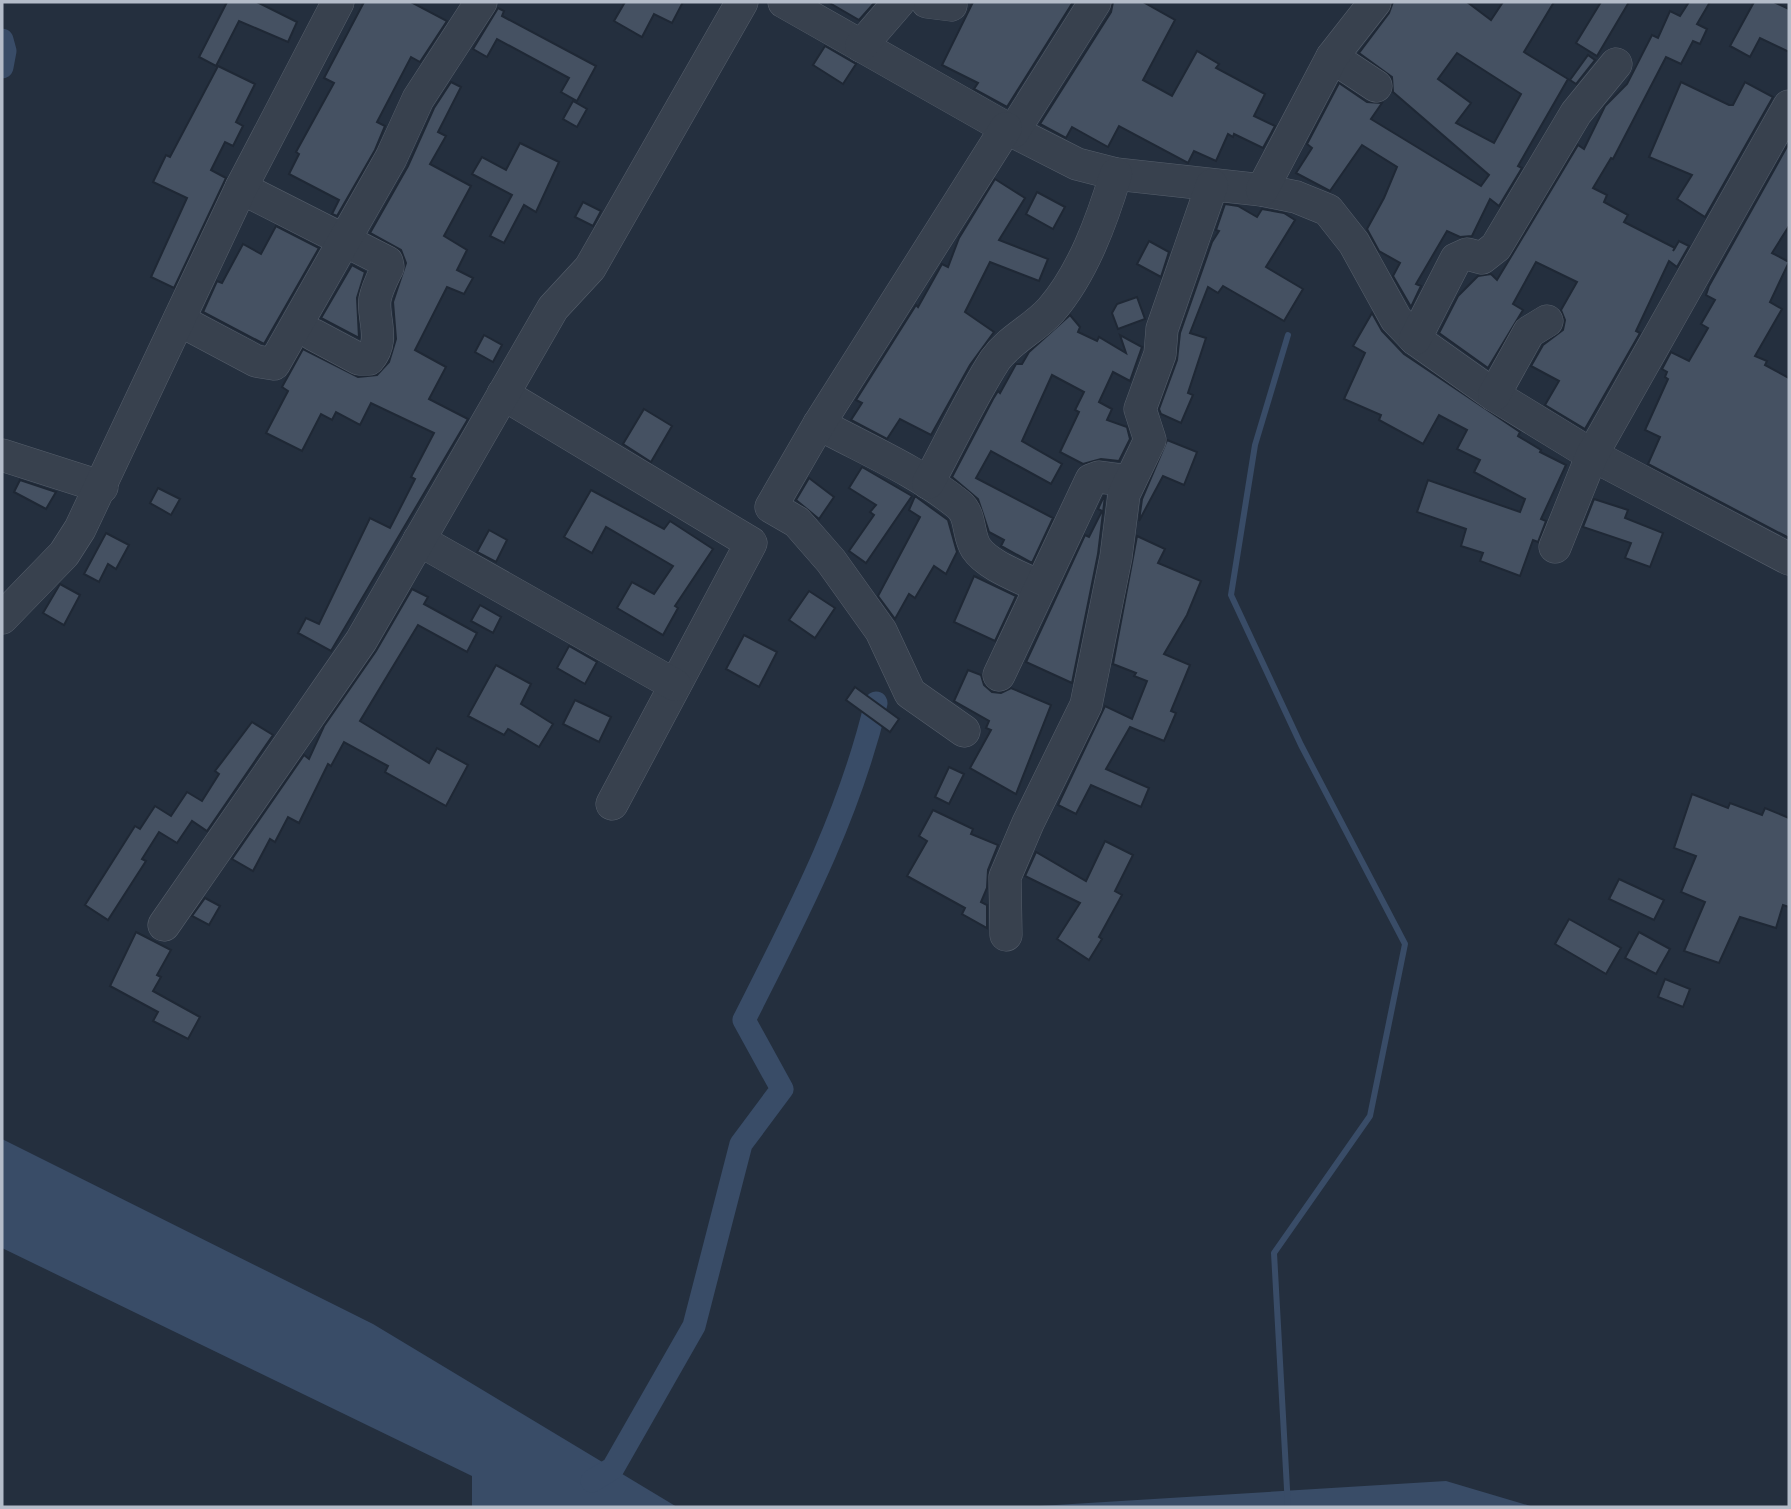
<svg xmlns="http://www.w3.org/2000/svg" width="1791" height="1509" font-family="Signika,sans-serif">
	<rect width="100%" height="100%" fill="#242f3e"/>
	<g fill="#394c67">
		<path d="M2,1139L373,1324L677,1507H472V1476L2,1248Z"/>
		<path d="M1446,1481L1534,1507H1023Z"/>
	</g>
	<g fill="none" stroke-linecap="round" stroke-linejoin="round">
		<path stroke="#394c67" stroke-width="6" d="M1288,1507L1274,1253L1370,1116L1405,944L1301,745L1231,595L1255,445L1288,335"/>
		<g stroke="#394c67" stroke-width="23">
			<path d="M2,40L5,51L2,67"/>
			<path d="M592,1481L613,1468L694,1326L741,1144L782,1089L744,1020C796,917 849,817 876,703"/>
		</g>
	</g>
	<g fill="#455162" stroke="#1f2835" stroke-width="2" fill-rule="evenodd">
		<path d="M227,2H257L297,22L288,42L239,21L216,66L199,57Z"/>
		<path d="M364,2H411L447,21L420,62L411,57L377,122L385,126L375,150L337,216L332,214L339,200L289,174L299,154L296,152L334,83L324,78Z"/>
		<path d="M625,2H683L672,23L654,14L642,37L614,21Z"/>
		<path d="M828,2H875L859,20Z"/>
		<path d="M973,2H1073L1007,107L974,89L978,83L942,65Z"/>
		<path d="M1113,2H1143L1175,20L1143,80L1172,96L1197,51L1219,64L1216,68L1265,94L1254,116L1275,126L1263,148L1234,134L1233,137L1228,134L1216,161L1194,151L1188,163L1119,126L1108,147L1072,127L1066,138L1040,124L1111,12Z"/>
		<path d="M1393,2H1467L1491,20L1503,2H1554L1524,52L1568,79L1518,166L1522,168L1499,206L1490,199L1472,236L1460,237L1447,231L1416,284L1421,286L1411,307L1393,276L1400,263L1379,251L1367,229L1384,198L1397,167L1362,145L1330,191L1296,173L1312,148L1307,144L1339,83L1367,102L1382,103L1371,119L1481,186L1489,175L1393,92L1392,77L1359,53L1389,13ZM1457,53L1521,94L1494,143L1456,123L1471,103L1438,79Z"/>
		<path d="M1601,2H1629L1597,56L1576,43Z"/>
		<path d="M1689,2H1710L1697,24L1707,29L1700,44L1693,41L1681,64L1666,57L1613,159L1611,158L1593,188L1607,195L1604,202L1628,215L1624,222L1675,248L1673,251L1679,241L1689,246L1677,267L1669,261L1636,331L1640,333L1585,429L1545,405L1559,381L1531,366L1543,345L1563,330L1565,320L1561,310L1577,282L1536,262L1513,304L1523,310L1488,368L1439,333L1458,296L1478,276L1491,274L1497,280L1578,145L1584,149L1605,106L1627,84L1652,35L1658,38L1670,11L1680,16Z"/>
		<path d="M1754,2H1774L1789,9V52L1760,38L1750,57L1730,46Z"/>
		<path d="M498,8L504,11L502,16L596,66L577,101L561,92L569,78L497,39L487,57L473,49Z"/>
		<path d="M825,46L856,64L843,84L813,65Z"/>
		<path d="M1588,55L1595,60L1576,84L1570,80Z"/>
		<path d="M218,66L255,84L236,122L243,126L233,146L225,142L211,170L226,178L174,288L151,277L187,198L153,182L166,155L170,157Z"/>
		<path d="M451,82L461,87L438,132L446,136L430,164L471,186L444,236L467,250L457,270L473,278L464,294L447,287L415,350L446,367L429,399L468,419L331,651L298,633L306,618L319,624L370,518L390,528L415,479L411,477L434,433L371,403L360,425L336,412L332,420L321,414L302,451L266,433L288,391L282,387L303,349L358,377L377,375L389,362L396,339L393,302L406,263L401,250L370,233L408,166L434,108Z"/>
		<path d="M1681,82L1729,105H1733L1745,82L1773,97L1705,217L1677,199L1692,175L1649,157Z"/>
		<path d="M573,101L587,109L577,127L563,119Z"/>
		<path d="M520,143L559,162L536,212L524,205L504,243L490,236L512,195L472,174L482,157L506,170Z"/>
		<path d="M1789,143V226L1772,253L1789,262L1770,302L1782,309L1755,356L1767,361L1765,365L1789,378V538L1648,464L1660,437L1645,430L1668,379L1665,377L1667,372L1662,369L1671,352L1689,361L1708,328L1701,324L1715,300L1706,295L1709,286Z"/>
		<path d="M995,179L1025,198L999,240L1048,259L1039,281L990,262L965,312L994,332L970,365L931,435L900,419L887,439L851,420L862,403L856,400L916,305L918,307L942,264L948,267L959,238Z"/>
		<path d="M1037,192L1065,207L1053,229L1026,214Z"/>
		<path d="M583,202L601,211L593,226L575,217Z"/>
		<path d="M1225,204L1238,206L1257,217L1262,209L1284,213L1295,220L1266,267L1303,289L1284,321L1223,286L1218,293L1208,287L1190,333L1206,338L1188,393L1193,395L1181,423L1161,414L1159,409L1177,360L1180,333L1212,242L1219,231L1216,230Z"/>
		<path d="M276,226L319,248L264,344L203,312L217,281L222,283L243,244L261,254Z"/>
		<path d="M1149,241L1169,252L1161,277L1137,264Z"/>
		<path d="M352,265L365,272L357,298L359,338L321,318Z"/>
		<path d="M1137,297L1145,319L1118,329L1112,313L1117,304Z"/>
		<path d="M1372,313L1382,331L1404,354L1520,432L1518,436L1541,450L1540,452L1566,465L1541,519L1546,521L1538,542L1533,540L1520,576L1480,561L1483,553L1461,546L1466,529L1417,512L1428,480L1520,512L1525,499L1474,472L1480,460L1457,449L1467,430L1439,415L1423,444L1379,420L1381,415L1344,399L1365,353L1353,346Z"/>
		<path d="M1070,315L1080,327L1078,332L1097,341L1099,337L1126,353L1120,335L1142,347L1130,381L1113,372L1099,402L1112,409L1107,420L1127,427L1130,439L1119,461L1101,459L1083,464L1060,452L1079,412L1075,410L1084,392L1052,375L1022,441L1062,464L1051,484L991,451L976,478L1053,518L1032,563L1001,546L1004,540L989,532L978,499L952,477L993,399L998,391L1000,393L1016,364H1022L1029,352Z"/>
		<path d="M484,335L502,345L493,362L475,352Z"/>
		<path d="M644,409L672,426L651,462L623,444Z"/>
		<path d="M1167,440L1197,452L1184,485L1163,476L1139,521L1142,499Z"/>
		<path d="M862,467L912,496L866,563L849,551L874,515L870,512L876,505L849,488Z"/>
		<path d="M809,478L834,497L819,519L796,500Z"/>
		<path d="M20,480L56,492L46,509L14,492Z"/>
		<path d="M158,488L180,499L171,515L150,503Z"/>
		<path d="M591,490L664,529L670,521L713,549L675,606L678,608L663,635L617,608L632,582L654,594L673,566L606,527L592,553L564,537Z"/>
		<path d="M915,496L948,520L957,552L946,574L934,566L915,598L909,594L895,619L878,596L920,517L909,510Z"/>
		<path d="M1104,496H1105L1098,554L1072,683L1026,662L1085,535L1089,537L1102,511L1098,509Z"/>
		<path d="M1594,499L1628,510L1625,518L1663,533L1650,567L1625,558L1631,543L1583,527Z"/>
		<path d="M489,530L507,540L496,562L477,552Z"/>
		<path d="M106,533L129,545L116,569L108,564L99,582L84,574Z"/>
		<path d="M1137,536L1165,549L1158,563L1201,581L1187,615L1164,654L1190,665L1171,711L1176,713L1164,741L1130,727L1106,769L1149,788L1141,807L1091,785L1076,814L1058,805L1105,706L1132,719L1147,681L1134,676L1136,673L1113,664Z"/>
		<path d="M974,576L1016,596L995,641L954,622Z"/>
		<path d="M60,584L80,595L64,625L43,613Z"/>
		<path d="M412,589L428,597L424,604L477,633L467,652L418,625L360,721L429,763L437,748L468,765L446,806L385,772L388,766L344,742L331,766L328,764L299,823L288,817L275,842L270,839L253,871L232,859L304,755L309,759L324,726L376,651Z"/>
		<path d="M809,591L835,608L815,638L789,620Z"/>
		<path d="M480,605L501,617L493,633L471,621Z"/>
		<path d="M744,635L777,652L759,687L726,669Z"/>
		<path d="M569,646L597,662L585,684L557,668Z"/>
		<path d="M496,665L531,684L521,704L553,724L539,747L508,729L504,735L468,716Z"/>
		<path d="M968,670L981,675L984,685L992,692L1001,693L1011,688L1051,705L1016,794L970,768L991,730L986,728L989,721L954,701Z"/>
		<path d="M855,687L899,719L890,732L846,700Z"/>
		<path d="M575,700L611,717L599,742L563,724Z"/>
		<path d="M252,722L273,735L207,831L192,821L177,843L159,832L142,859L146,861L108,920L85,905L135,826L140,829L155,806L171,816L187,792L202,801L219,774L215,771Z"/>
		<path d="M949,767L964,774L949,804L935,797Z"/>
		<path d="M1692,794L1728,808L1730,803L1762,815L1765,808L1789,818V907L1783,905L1776,928L1740,917L1719,963L1684,951L1705,902L1681,892L1696,856L1674,848Z"/>
		<path d="M933,810L973,829L971,834L998,845L988,870L987,888L981,902L987,905V928L962,914L965,908L907,876L927,841L919,836Z"/>
		<path d="M1105,841L1133,855L1115,891L1122,895L1099,937L1102,939L1089,960L1057,939L1080,903L1025,876L1036,852L1086,881Z"/>
		<path d="M1619,879L1664,900L1654,920L1609,899Z"/>
		<path d="M205,898L220,906L209,925L192,916Z"/>
		<path d="M1569,919L1621,948L1606,974L1555,944Z"/>
		<path d="M136,932L171,950L157,975L161,977L153,991L200,1017L188,1039L153,1021L158,1012L110,986Z"/>
		<path d="M1639,932L1670,949L1656,974L1625,958Z"/>
		<path d="M1665,979L1690,989L1683,1007L1658,997Z"/>
	</g>
	<g fill="none" stroke-linecap="round" stroke-linejoin="round">
		<g stroke="#565f6c" stroke-width="33">
			<g id="minor">
				<path d="M784,2L1006,128L1077,164L1116,174L1262,190L1296,197L1328,210L1354,243L1396,319L1415,339L1494,395L1592,455L1789,559"/>
				<path d="M927,2L951,5"/>
				<path d="M861,46L899,2"/>
				<path d="M1332,57L1376,86"/>
				<path d="M1013,132L1095,2"/>
				<path d="M241,188L387,262L388,267C383,277 377,288 375,299C372,318 386,340 369,359H359L314,335"/>
				<path d="M1262,190L1332,57L1375,2"/>
				<path d="M179,320L256,361L274,364L391,158L418,99L481,2"/>
				<path d="M1415,339L1456,259L1467,254L1482,258L1496,247L1576,113L1616,64"/>
				<path d="M503,394L751,543L612,804"/>
				<path d="M1494,395L1529,332L1547,321"/>
				<path d="M819,424C865,449 917,471 958,504C972,515 967,534 976,548C988,566 1021,577 1040,587"/>
				<path d="M2,455L102,487"/>
				<path d="M928,483C950,443 970,399 995,360C1010,339 1034,329 1051,310C1083,273 1102,220 1116,174"/>
				<path d="M419,540L675,685"/>
				<path d="M1555,547L1592,455L1789,106"/>
				<path d="M2,618L64,554L80,529L241,188L338,2"/>
				<path d="M999,675L1091,480L1099,477L1129,481"/>
				<path d="M964,731L910,693L881,631L831,561L797,522L771,507L819,424L1006,128"/>
				<path d="M164,925L361,641L553,308L590,268L742,2"/>
				<path d="M1006,935L1005,877L1028,823L1086,705L1116,557L1124,494L1150,440L1140,409L1160,354L1162,329L1212,185"/>
			</g>
		</g>
		<use href="#minor" stroke="#38414e" stroke-width="32"/>
	</g>
	<rect width="1791" height="1509" fill="none" stroke="#b4bcc9" stroke-width="7"/>
</svg>
